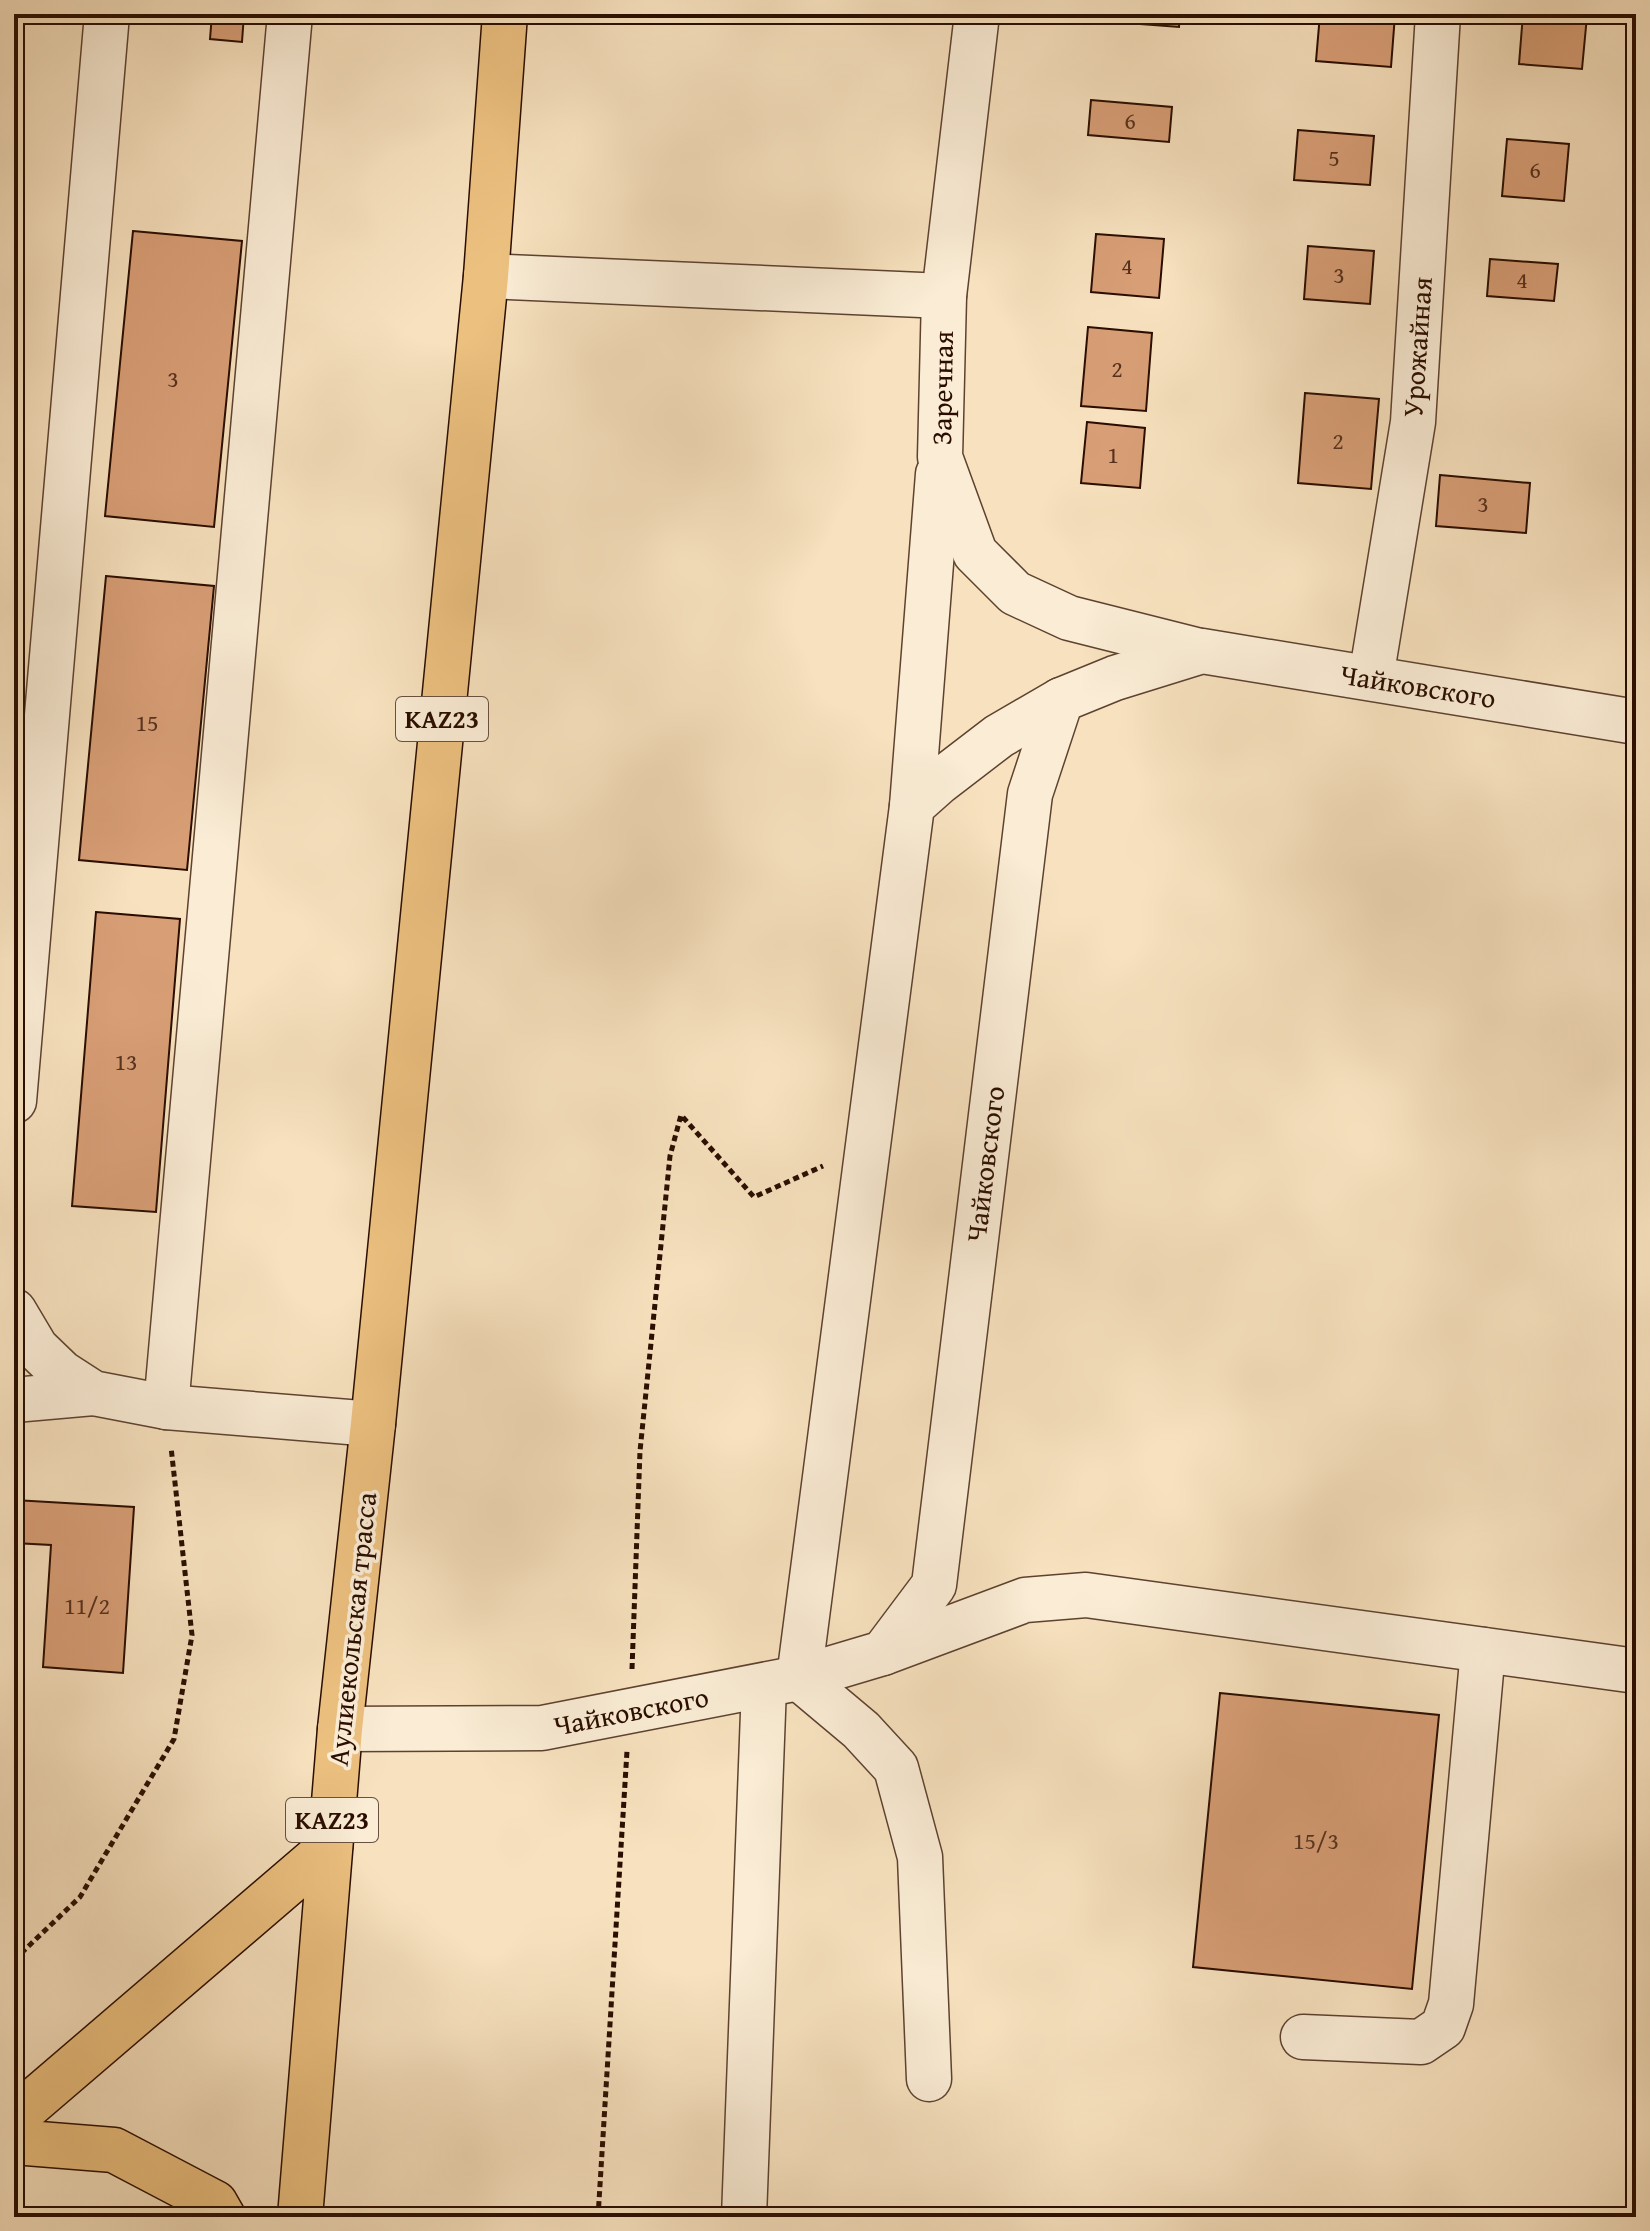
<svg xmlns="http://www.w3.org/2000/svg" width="1650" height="2231" font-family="'Gentium Book Plus',serif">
	<rect width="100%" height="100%" fill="#f7e1be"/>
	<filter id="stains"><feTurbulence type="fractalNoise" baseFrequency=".0025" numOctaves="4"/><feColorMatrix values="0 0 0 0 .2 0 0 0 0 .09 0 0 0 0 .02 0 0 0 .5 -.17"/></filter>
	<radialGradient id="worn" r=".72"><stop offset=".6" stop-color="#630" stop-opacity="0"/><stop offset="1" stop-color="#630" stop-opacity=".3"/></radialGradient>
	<g fill="#d89e76" stroke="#2a0d00" stroke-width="2">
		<path d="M212,14H244L242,42L210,39Z"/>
		<path d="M1114,14H1180L1179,27L1114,22Z"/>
		<path d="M1320,14L1395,15L1391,67L1316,61Z"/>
		<path d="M1523,14L1587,16L1582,69L1519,64Z"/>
		<path d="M1091,100L1172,107L1169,142L1088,135Z"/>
		<path d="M1298,130L1374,136L1370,185L1294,180Z"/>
		<path d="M1507,139L1569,144L1564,201L1502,196Z"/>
		<path d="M133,231L242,241L214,527L105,516Z"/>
		<path d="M1096,234L1164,239L1159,298L1091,292Z"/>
		<path d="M1308,246L1374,251L1370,304L1304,299Z"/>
		<path d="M1490,259L1558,264L1554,301L1487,296Z"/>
		<path d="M1088,327L1152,333L1146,411L1081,406Z"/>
		<path d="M1305,393L1379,399L1371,489L1298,483Z"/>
		<path d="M1087,422L1145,428L1140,488L1081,483Z"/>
		<path d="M1440,475L1530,483L1526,533L1436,526Z"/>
		<path d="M106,576L214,586L187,870L79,860Z"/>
		<path d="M96,912L180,919L156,1212L72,1206Z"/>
		<path d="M14,1500L134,1507L123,1673L43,1667L51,1545L14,1543Z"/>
		<path d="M1220,1693L1439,1715L1412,1989L1193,1967Z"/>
	</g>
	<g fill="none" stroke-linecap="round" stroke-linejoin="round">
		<g stroke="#5d4230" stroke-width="47">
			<g id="minor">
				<path d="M977,14L944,296L940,457L975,553L1015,593L1069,618L1200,651"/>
				<path d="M486,276L944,296"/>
				<path d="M1371,678L1413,422L1438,14"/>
				<path d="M912,806L938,474"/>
				<path d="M14,1101L107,14"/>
				<path d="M14,1311L36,1348L62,1373L93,1393L166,1407L373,1424"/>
				<path d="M14,1400L93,1393"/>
				<path d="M166,1407L290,14"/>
				<path d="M883,1653L1025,1600L1086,1595L1636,1671"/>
				<path d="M340,1729L542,1728L799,1678L883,1653L934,1585L1030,794L1061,700L1115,678L1202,651L1636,722"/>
				<path d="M1303,2037L1421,2042L1443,2027L1451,2004L1483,1650"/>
				<path d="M929,2079L920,1857L896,1768L861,1730L799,1678L912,806L939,782L999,736L1061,700"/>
				<path d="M744,2217L764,1686"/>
			</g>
		</g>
		<g stroke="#2a0d00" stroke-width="47">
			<g id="major">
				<path d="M14,2118L330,1847"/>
				<path d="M14,2142L114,2150L215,2203L223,2217"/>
			</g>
		</g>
		<g stroke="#2a0d00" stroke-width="47">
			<path id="highway" d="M300,2217L340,1729L373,1424L486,276L505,14"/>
		</g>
		<g stroke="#2a0d00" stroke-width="5" stroke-dasharray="6 4" stroke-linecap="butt">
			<path d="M632,1669L640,1451L670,1156L681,1115L754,1197L823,1166"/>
			<path d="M14,1960L80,1897L174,1739L192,1635L171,1447"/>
			<path d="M598,2217L627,1751"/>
		</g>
		<use href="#minor" stroke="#faecd5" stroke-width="44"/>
		<use href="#major" stroke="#ecc07f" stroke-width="44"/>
		<use href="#highway" stroke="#ecc07f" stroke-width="44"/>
	</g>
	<g text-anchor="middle" stroke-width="7" stroke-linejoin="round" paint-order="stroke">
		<g font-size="24" fill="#56311e">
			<text x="1130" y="129">6</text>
			<text x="1334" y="166">5</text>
			<text x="1535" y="178">6</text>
			<text x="1127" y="274">4</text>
			<text x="1339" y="283">3</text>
			<text x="1522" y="288">4</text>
			<text x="1117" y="377">2</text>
			<text x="173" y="387">3</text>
			<text x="1338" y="449">2</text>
			<text x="1113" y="463">1</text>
			<text x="1483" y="512">3</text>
			<text x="147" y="731">15</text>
			<text x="126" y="1070">13</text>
			<text x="87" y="1614">11/2</text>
			<text x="1316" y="1849">15/3</text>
		</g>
		<g fill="#faecd5" stroke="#685040" stroke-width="2">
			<rect x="396" y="697" width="92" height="44" rx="6"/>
			<rect x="286" y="1798" width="92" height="44" rx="6"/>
		</g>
		<g font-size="26" font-weight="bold" fill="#2a0d00">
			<text x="442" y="728">KAZ23</text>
			<text x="332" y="1829">KAZ23</text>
		</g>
		<g font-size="28" fill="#2a0d00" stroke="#faecd5">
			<text transform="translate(1417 347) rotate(-86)" y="10">Урожайная</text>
			<text transform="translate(942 388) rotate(-89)" y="10">Заречная</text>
			<text transform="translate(1418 686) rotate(9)" y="10">Чайковского</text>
			<text transform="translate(985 1164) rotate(-83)" y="10">Чайковского</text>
			<text transform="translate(352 1629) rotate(-84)" y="10">Аулиекольская трасса</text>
			<text transform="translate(631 1711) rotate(-11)" y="10">Чайковского</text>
		</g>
	</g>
	<rect width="1650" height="2231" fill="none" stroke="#f7e1be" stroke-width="48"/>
	<rect x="16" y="16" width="1618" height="2199" fill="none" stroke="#2a0d00" stroke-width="4"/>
	<rect x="24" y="24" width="1602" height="2183" fill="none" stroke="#2a0d00" stroke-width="2"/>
	<rect width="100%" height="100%" filter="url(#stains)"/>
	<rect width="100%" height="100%" fill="url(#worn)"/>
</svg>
